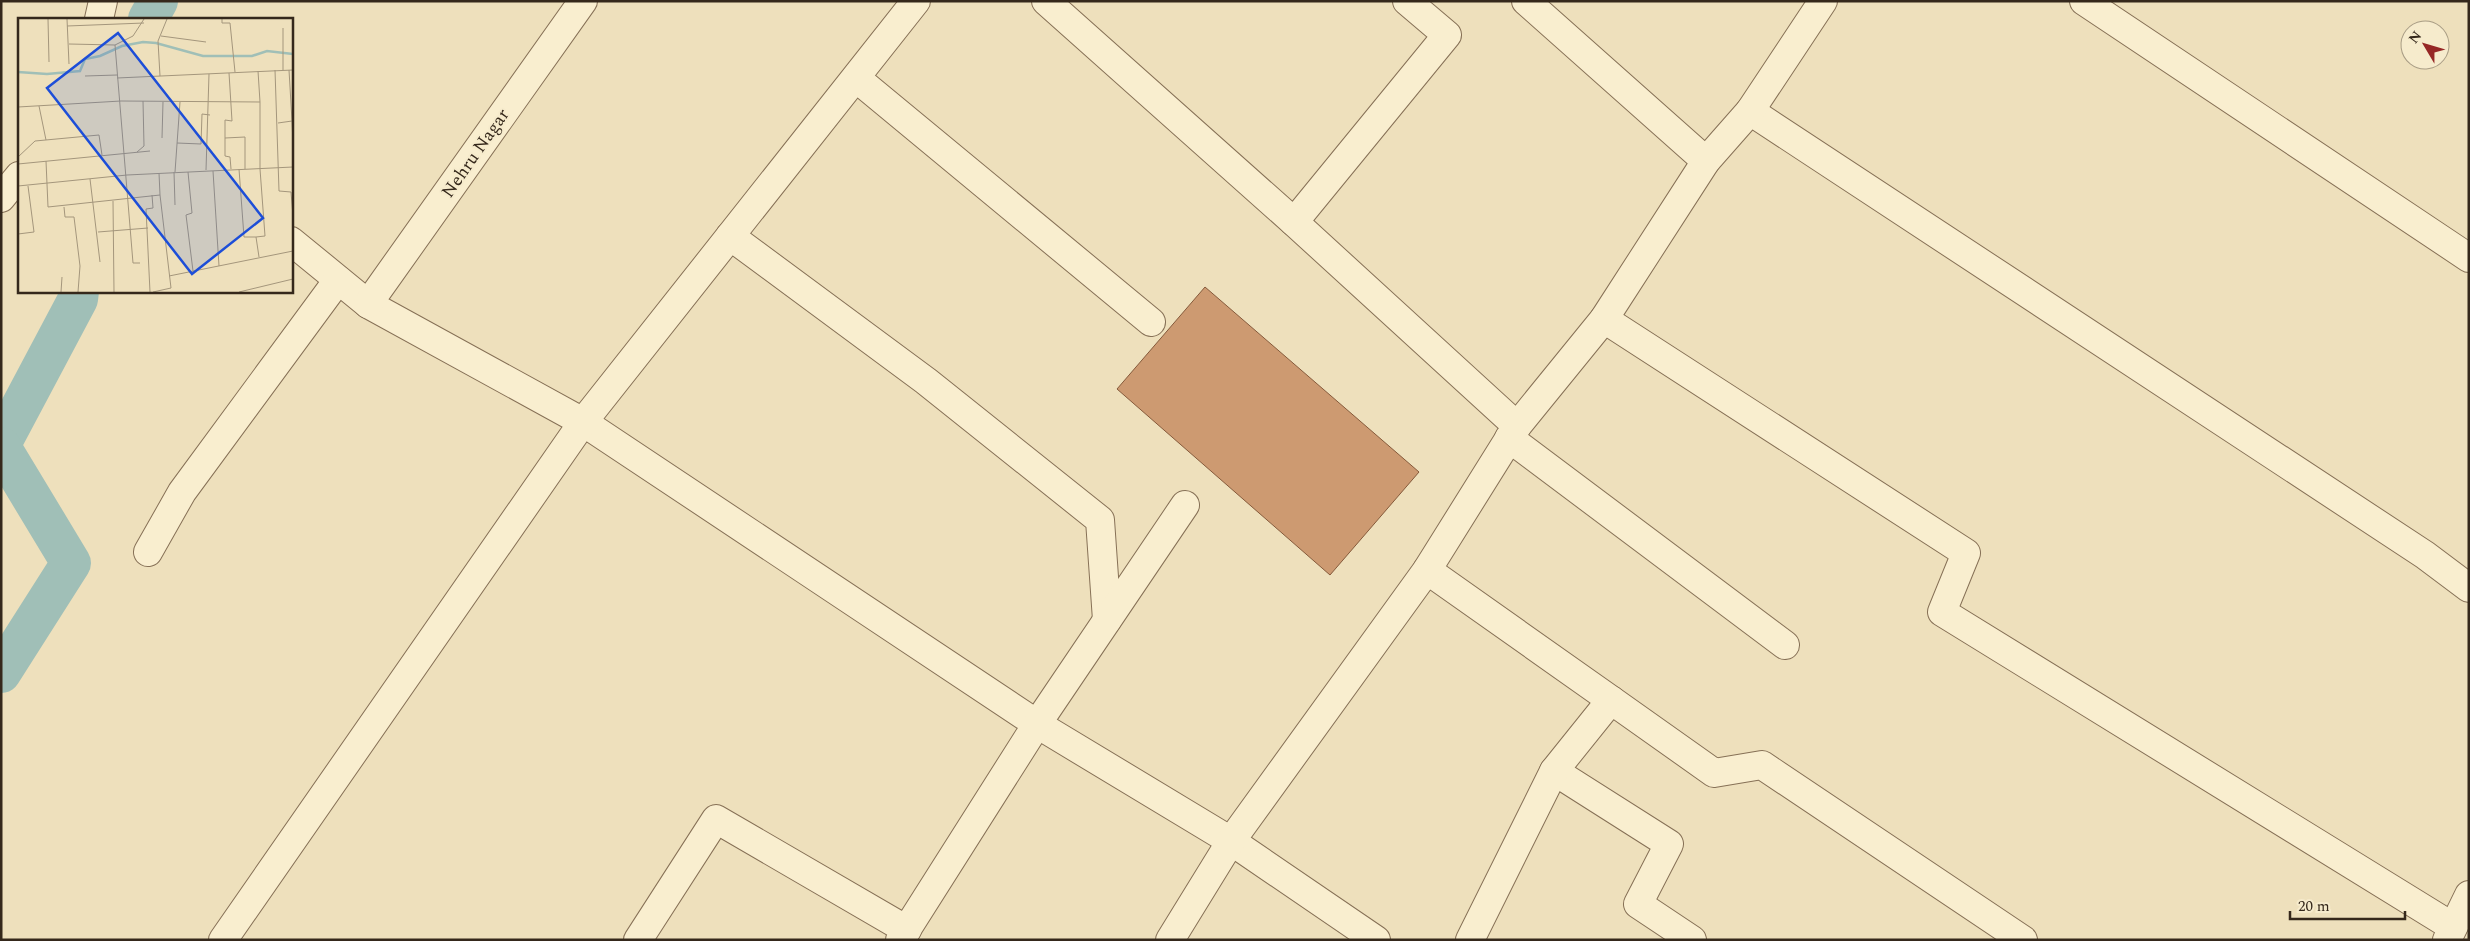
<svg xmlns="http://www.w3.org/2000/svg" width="2470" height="941" font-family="Spectral,serif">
	<rect width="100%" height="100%" fill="#eee0bc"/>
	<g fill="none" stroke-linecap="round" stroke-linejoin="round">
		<g stroke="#a0bfb7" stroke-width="40">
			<path d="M148,19L158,1"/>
			<path d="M1,444L78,299L79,291"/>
			<path d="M1,447L71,563L1,673"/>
		</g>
	</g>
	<path fill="#cd9a71" stroke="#855a3b" d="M1205,287L1419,472L1330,575L1117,389Z"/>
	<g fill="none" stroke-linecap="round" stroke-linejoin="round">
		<g stroke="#867056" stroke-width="30">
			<g id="minor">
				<path d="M1046,1L1294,222L1517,426"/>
				<path d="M1526,1L1706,161"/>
				<path d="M2084,1L2469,258"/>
				<path d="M99,19L103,1"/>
				<path d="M856,78L1151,322"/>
				<path d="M1750,111L2425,555L2469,588"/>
				<path d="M1,198L19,176"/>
				<path d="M1294,222L1447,35L1407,1"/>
				<path d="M730,236L926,381L1100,520L1107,620"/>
				<path d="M291,241L368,304L583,422L1037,724L1231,841L1376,940"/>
				<path d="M368,304L583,1"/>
				<path d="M1604,319L1966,553L1942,612L2453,927"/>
				<path d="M1509,438L1785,645"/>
				<path d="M148,552L182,492L338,280"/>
				<path d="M1427,570L1611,700"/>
				<path d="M1554,771L1669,844L1638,904L1692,940"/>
				<path d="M223,940L583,422L916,1"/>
				<path d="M638,940L716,819L907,930"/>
				<path d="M900,940L1037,724L1185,505"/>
				<path d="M1170,940L1231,841L1427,570L1517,426L1604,319L1706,161L1750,111L1823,1"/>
				<path d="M1470,940L1554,771L1611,700L1714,773L1762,765L2023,940"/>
				<path d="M2447,940L2469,895"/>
			</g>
		</g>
		<use href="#minor" stroke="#f9eecf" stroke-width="28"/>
	</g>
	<g text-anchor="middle" stroke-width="4" stroke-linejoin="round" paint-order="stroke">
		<g font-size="18" fill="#35281b" stroke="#f6ebcc">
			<text transform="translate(475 153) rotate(-55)" y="6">Nehru Nagar</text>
		</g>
	</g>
	<g transform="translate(18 18)">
		<rect width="275" height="275" fill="#eee0bc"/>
		<path fill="none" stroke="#a0bfb7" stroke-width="2.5" d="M0,54L29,56L62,53L67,41L82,38L104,28L125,24L138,25L185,38H234L249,33L275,36"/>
		<path fill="none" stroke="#a4967c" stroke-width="1" d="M30,1L31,44M49,1L51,46M204,1V5H212L217,54M49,8L126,5M143,18L188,24M51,26L97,27M257,52L261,173L273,174L275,198M265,52V10M211,55L214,103L207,102V120L227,119V151M67,58L99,57M142,58L140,23L149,1M99,60L275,52M21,88L28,122M0,89L103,83L242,84L240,53M274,103L275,126M260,105L274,103L271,52M144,120L145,84M207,120V138L212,139L213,151M159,125L183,126L184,96L192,97M119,134L126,128L125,83M0,139L17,123L81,117L84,137M28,143L30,189L142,177L153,270L135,274M0,146L132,133M221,151L226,219H238L241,239M188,152L191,56M195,153L201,248M156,154L157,187M157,154L162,84M170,154L174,195L168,197L175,253M141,155L142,177M72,161L82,244M0,168L109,157L275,149M95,183L96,274M46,189L47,199H56L62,248L60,274M80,214L130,210M0,216L16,214L10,168M238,219L247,218L242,151V84M122,245H115L97,27L115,18L126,1M151,258L275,233M43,274L44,259M132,274L128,191L135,190L134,177M221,274L275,261"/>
		<path fill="#1d4ed8" fill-opacity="0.15" stroke="#1d4ed8" stroke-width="2.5" d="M100,15L245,200L174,256L29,70Z"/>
		<rect width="275" height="275" fill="none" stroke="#35281b" stroke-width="2.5"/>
	</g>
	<rect width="2470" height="941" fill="none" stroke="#35281b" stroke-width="5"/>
	<g transform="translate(2425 45) rotate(308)"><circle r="24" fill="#f6ebcc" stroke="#a99d85"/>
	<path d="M0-4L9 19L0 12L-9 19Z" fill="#962725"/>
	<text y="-8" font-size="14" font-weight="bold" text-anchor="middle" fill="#35281b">N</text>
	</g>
	<path d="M2290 911v8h115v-8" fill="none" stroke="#35281b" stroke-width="2.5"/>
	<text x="2298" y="911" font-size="15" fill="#35281b" stroke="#f6ebcc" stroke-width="4" paint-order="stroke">20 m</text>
</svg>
